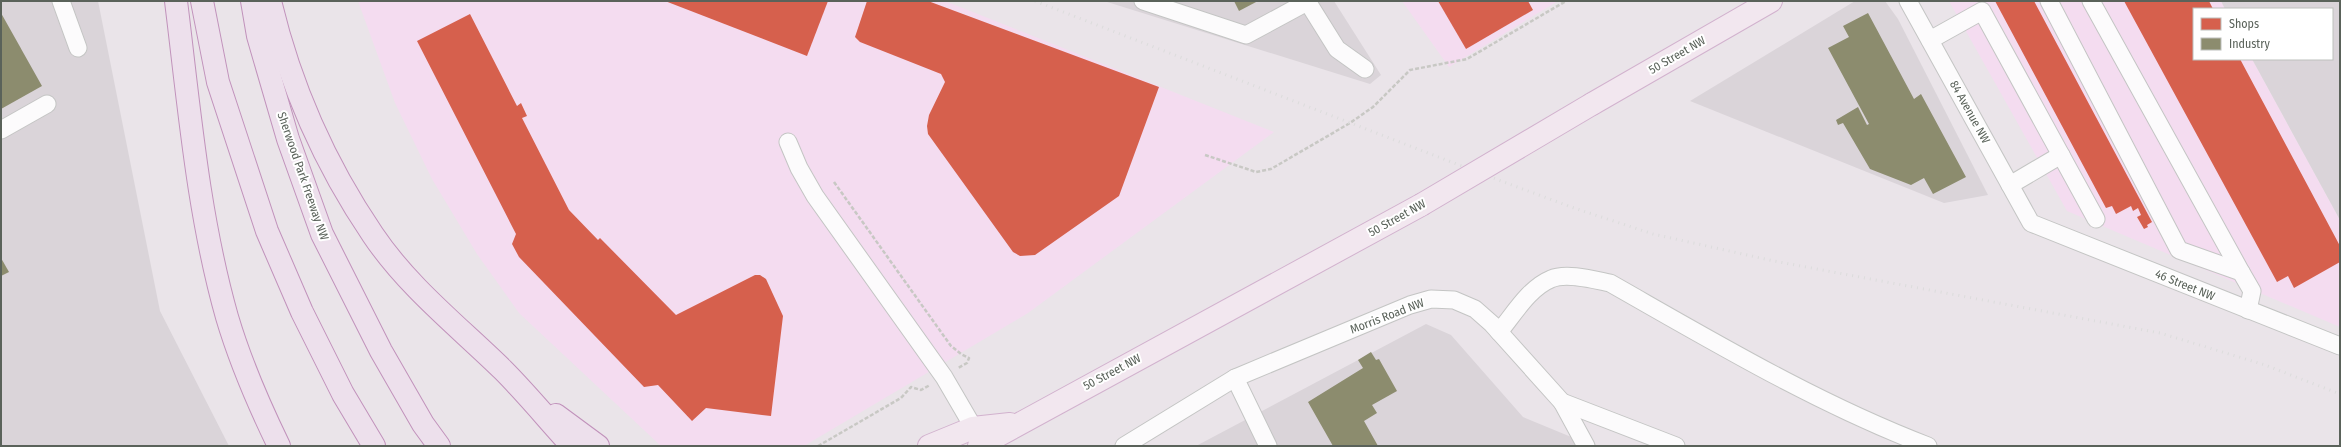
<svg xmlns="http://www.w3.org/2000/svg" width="2341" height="447" font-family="'Fira Sans Condensed',sans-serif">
	<rect width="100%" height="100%" fill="#eae4e9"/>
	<g fill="#f4dcf0">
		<path d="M358,1H945L1274,132L1028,313L804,446H661L519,313L477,254L432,179L395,103Z"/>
		<path d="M1402,1H1558L1449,67Z"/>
		<path d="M1949,1H2221L2225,9H2194V59H2252L2340,220V327L2067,211Z"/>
	</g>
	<g fill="#dad4d9">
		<path d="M1,1H98L160,311L229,446H1Z"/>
		<path d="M1104,1H1334L1381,75L1370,84Z"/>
		<path d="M1855,1H1885L1898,19L1988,195L1944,203L1690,101Z"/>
		<path d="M2221,1H2340V220L2252,59H2332V9H2225Z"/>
		<path d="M1426,324L1451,335L1523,417L1593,446H1196Z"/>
	</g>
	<g fill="#d6604d">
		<path d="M665,1H828L807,56Z"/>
		<path d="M867,1H928L1159,87L1119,196L1035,255L1020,256L1013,252L928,134L927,126L929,115L945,82L941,74L860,42L855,37Z"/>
		<path d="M1438,1H1528L1533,10L1466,49Z"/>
		<path d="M1995,1H2034L2152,222L2147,225L2148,227L2144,229L2137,217L2141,215L2138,208L2133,211L2131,206L2116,214L2112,206L2106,208Z"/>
		<path d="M2124,1H2209L2213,9H2194V59H2240L2340,246V262L2294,288L2288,276L2277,282Z"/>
		<path d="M470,14L517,106L521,103L527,116L522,118L569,210L598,240L600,238L676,315L755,275H760L766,279L783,316L771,416L706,408L692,421L658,385L644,387L519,257L512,244L516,234L417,41Z"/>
	</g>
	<g fill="#8c8c6e">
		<path d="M1234,1H1258L1239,11Z"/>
		<path d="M1,13L42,86L1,109Z"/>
		<path d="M1868,13L1914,99L1921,94L1966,177L1933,194L1924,178L1911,185L1870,169L1843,123L1838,125L1836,120L1858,107L1867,125L1869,124L1828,48L1849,37L1843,26Z"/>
		<path d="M1,258L9,272L1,276Z"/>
		<path d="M1371,352L1376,360L1379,359L1397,391L1372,405L1377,413L1364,421L1378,446H1333L1308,402L1363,368L1358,360Z"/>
	</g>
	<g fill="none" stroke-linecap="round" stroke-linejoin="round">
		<g stroke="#c4c5c4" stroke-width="19">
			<g id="minor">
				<path d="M61,1L78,48"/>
				<path d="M1143,1L1246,35L1309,1"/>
				<path d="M1307,1L1337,49L1365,69"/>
				<path d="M1908,1L2031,223L2340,346"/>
				<path d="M2049,1L2179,250L2241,272L2252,291L2248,310"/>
				<path d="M2091,1L2241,272"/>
				<path d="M1930,40L1982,11L2096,219"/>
				<path d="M1,130L47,104"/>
				<path d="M788,142L799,168L815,196L944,377L979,437"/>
				<path d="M2010,185L2061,155"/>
				<path d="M1499,332C1514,314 1529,288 1551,279C1566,272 1595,280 1610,283C1714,342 1816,403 1928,446"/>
				<path d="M1235,378L1268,446"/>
				<path d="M1562,402L1586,446"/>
				<path d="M1124,446L1235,378L1410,305L1431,299L1454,300L1475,309L1492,324L1562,402L1676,446"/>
			</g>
		</g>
		<g stroke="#d2b2ce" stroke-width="24">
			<g id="major">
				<path d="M1592,104L1771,1"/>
				<path d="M929,446L973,428L1010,424"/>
				<path d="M979,446L1421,205"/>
			</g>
		</g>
		<g stroke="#c192bb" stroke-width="24">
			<g id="highway">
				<path d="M176,1C189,106 198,215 227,317C240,361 259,405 279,446"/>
				<path d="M202,1L218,82L267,231L302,312L343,394L374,446"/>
				<path d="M252,1L258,36L288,139L322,234L381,351L423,424L439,446"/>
				<path d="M270,1C290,85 324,163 373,235C408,287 459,327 503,370C527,394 549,421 572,446"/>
				<path d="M556,415L598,446"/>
			</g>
		</g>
		<g stroke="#c8c8c4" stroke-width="2.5" stroke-dasharray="4 2" stroke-linecap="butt">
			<path d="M1205,155L1256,172L1271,169L1350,123L1373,107L1410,70L1467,59L1566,1"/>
			<path d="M834,182L951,346L961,354L969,358L967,363L958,368"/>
			<path d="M818,446L901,398L911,387L921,390L930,385"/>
		</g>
		<use href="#minor" stroke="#fcfbfc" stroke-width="17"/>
		<use href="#major" stroke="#f2e7ef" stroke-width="22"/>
		<use href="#highway" stroke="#ede0ec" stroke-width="22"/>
		<path stroke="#dcdcdc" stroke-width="3" stroke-dasharray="1 5" stroke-linecap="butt" d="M1035,1L1485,175L1574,208L1653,234L1774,261L2160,333L2265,365L2340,394"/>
		<g stroke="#d2b2ce" stroke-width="24" stroke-linecap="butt">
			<path id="major-bridge" d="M1421,205L1592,104"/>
		</g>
		<use href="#major-bridge" stroke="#f2e7ef" stroke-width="22"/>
	</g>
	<g text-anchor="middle" stroke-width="4" stroke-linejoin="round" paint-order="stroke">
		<g font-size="12" fill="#5a625a" stroke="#fff">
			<text transform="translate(1677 55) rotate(-30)" y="4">50 Street NW</text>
			<text transform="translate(1970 112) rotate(61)" y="4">84 Avenue NW</text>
			<text transform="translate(303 176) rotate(71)" y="4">Sherwood Park Freeway NW</text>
			<text transform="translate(1397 218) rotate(-29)" y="4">50 Street NW</text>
			<text transform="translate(2185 285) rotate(22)" y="4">46 Street NW</text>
			<text transform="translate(1387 316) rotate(-21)" y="4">Morris Road NW</text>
			<text transform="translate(1112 372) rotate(-28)" y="4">50 Street NW</text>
		</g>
	</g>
	<rect width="2341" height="447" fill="none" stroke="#5a625a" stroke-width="4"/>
	<rect x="2193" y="8" width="140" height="52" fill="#ffffff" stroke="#bdc0bd"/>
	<rect x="2201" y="18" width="20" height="12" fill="#d6604d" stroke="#bdc0bd"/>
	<text x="2229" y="28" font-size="12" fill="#5a625a">Shops</text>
	<rect x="2201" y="38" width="20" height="12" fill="#8c8c6e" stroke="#bdc0bd"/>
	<text x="2229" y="48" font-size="12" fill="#5a625a">Industry</text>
</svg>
